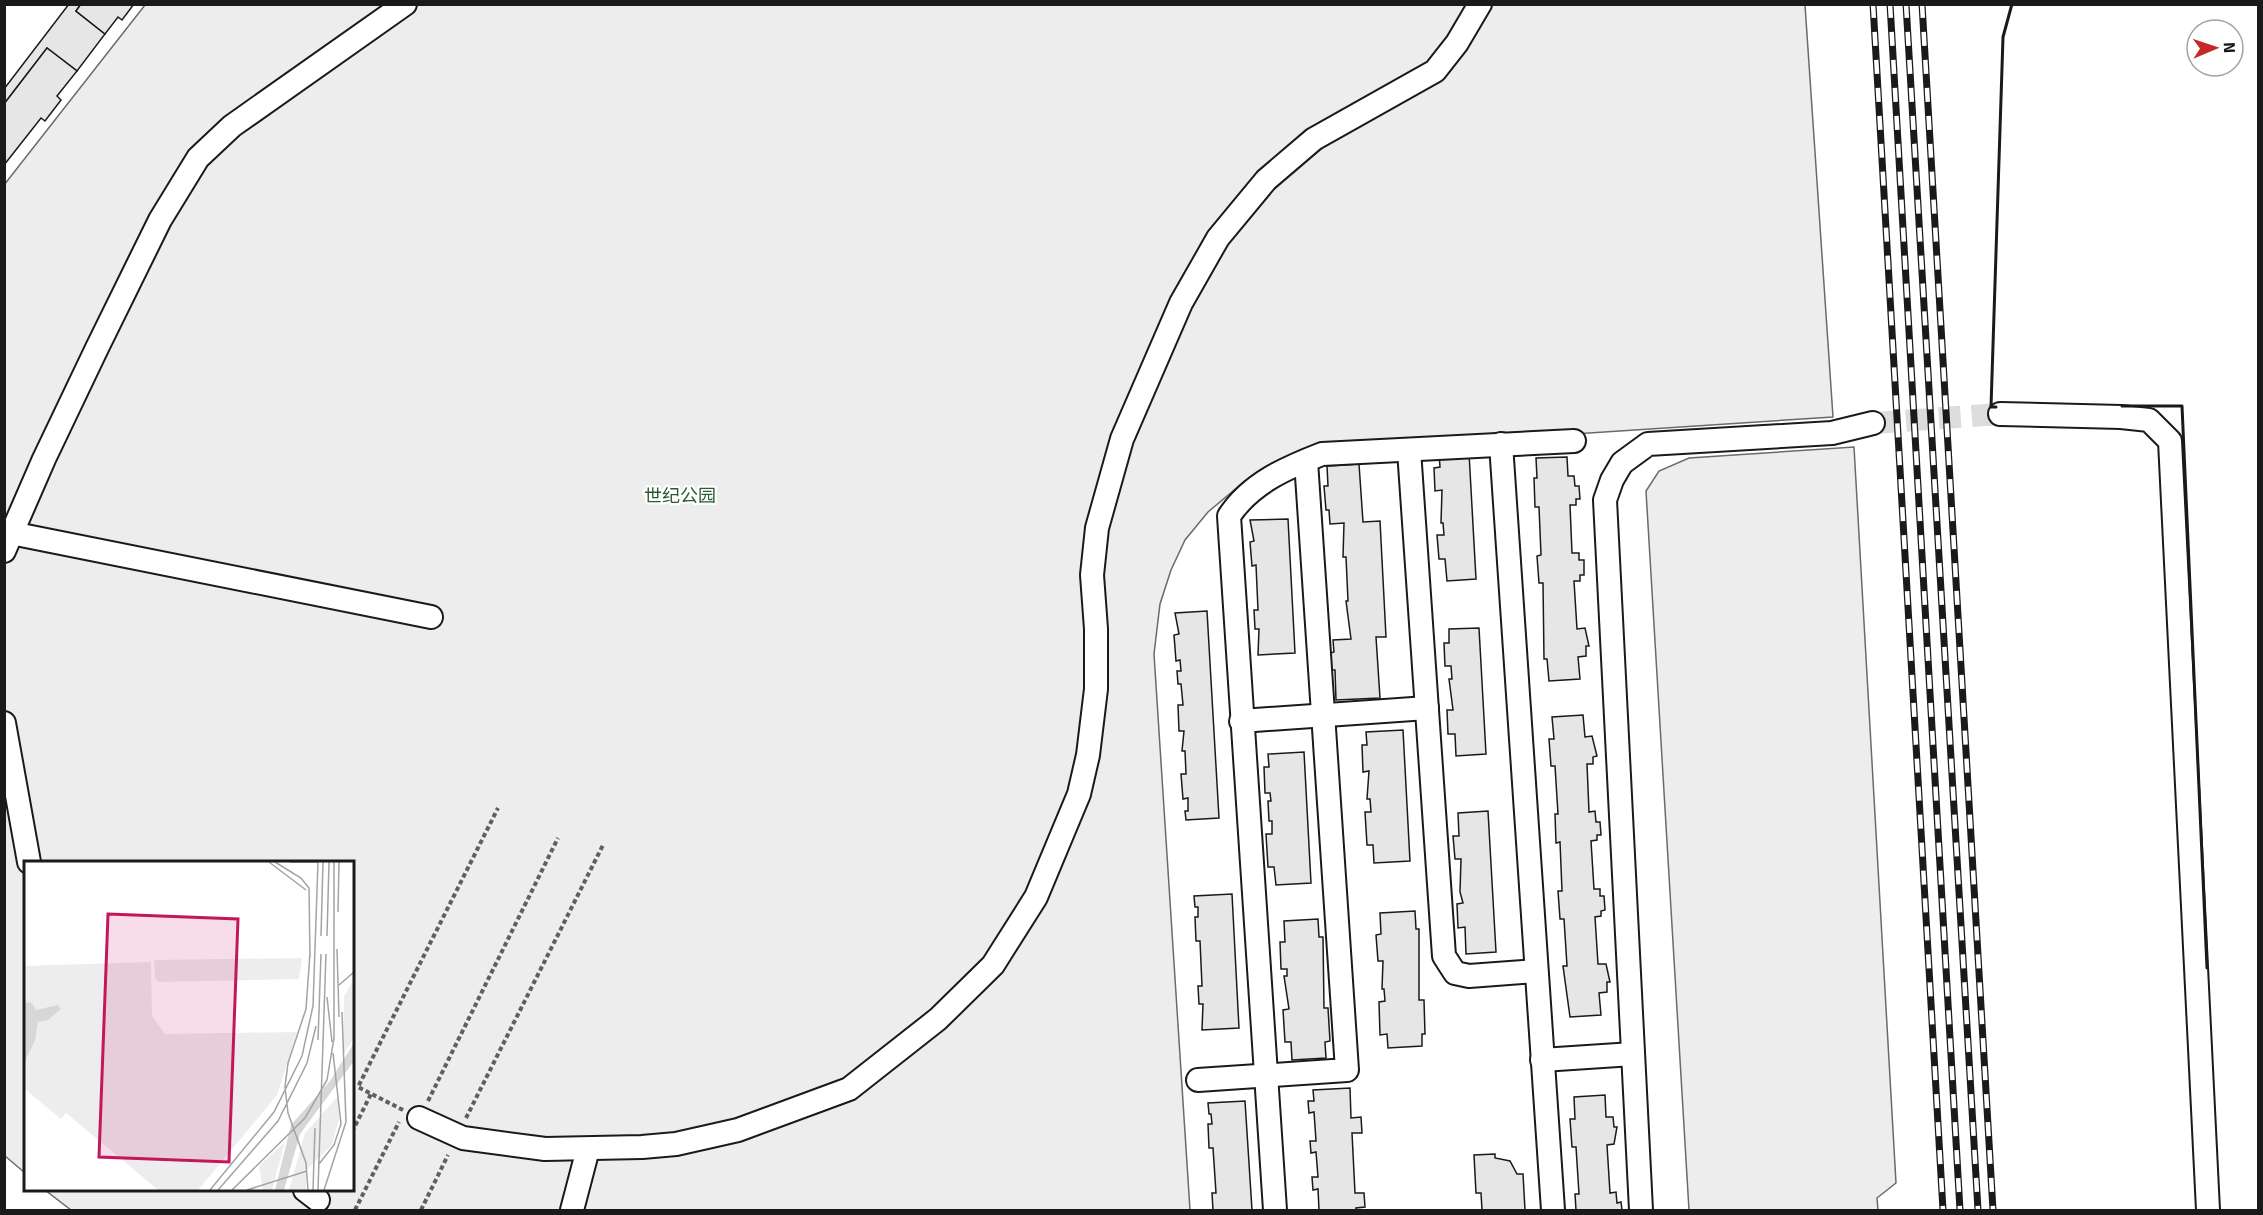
<svg xmlns="http://www.w3.org/2000/svg" width="2263" height="1215" font-family="Signika,'Noto Sans SC',sans-serif">
	<rect width="100%" height="100%" fill="#fff"/>
	<g fill="#ededed" stroke="#6a6a6a" stroke-width="1.5">
		<path d="M145,5H1805L1833,417L1329,450L1245,481L1208,512L1185,540L1171,570L1160,604L1154,654L1190,1210H71L45,1190H352V862H26L25,1173L5,1156L4,185Z"/>
		<path d="M1854,447L1896,1183L1877,1198L1878,1210H1689L1646,491L1659,471L1689,458Z"/>
	</g>
	<g fill="#e6e6e6" stroke="#1a1a1a" stroke-width="1.5">
		<path d="M69,4H81L76,11L105,34L77,71L47,48L4,104V89Z"/>
		<path d="M81,4H134L122,20L118,17L105,34L76,11Z"/>
		<path d="M47,48L77,71L57,96L61,100L45,121L41,118L4,165V104Z"/>
		<path d="M1469,453L1476,579L1447,581L1445,559H1439L1437,535H1444L1443,523H1441L1442,490L1435,491L1434,468L1440,467L1439,454Z"/>
		<path d="M1567,457L1568,476H1574L1575,486H1579L1580,499H1576V505H1570L1572,553H1579V560H1584V575H1580V581H1574L1577,629L1585,628L1589,646H1586V656L1578,657L1580,679L1549,681L1547,659H1544L1543,583H1539L1537,556L1541,555L1539,507H1535L1534,478H1537L1536,458Z"/>
		<path d="M1359,464L1363,522L1380,521L1386,637H1376L1380,698L1336,700L1335,670H1331L1330,653L1334,652L1333,640L1351,639L1346,601H1348L1346,557H1343L1344,523L1330,524L1329,510H1326L1324,486H1328L1327,466Z"/>
		<path d="M1288,519L1295,653L1258,655L1259,629H1255L1254,610H1258L1256,565L1252,566L1250,542L1254,541L1250,520Z"/>
		<path d="M1207,611L1219,818L1186,820L1185,811H1188V798L1183,799L1181,774H1186L1185,751H1182L1184,731H1179L1178,705H1183L1181,684H1178L1177,671H1181L1180,660L1176,661L1174,635L1179,634L1175,613Z"/>
		<path d="M1479,628L1486,754L1456,756L1455,734H1448L1447,710H1453L1449,679H1452L1451,666H1445L1444,643H1449V629Z"/>
		<path d="M1583,715L1585,737L1592,736L1597,756L1593,757V764H1587L1589,812L1595,811L1596,822H1600L1601,835H1597V840L1591,841L1594,889H1600V896H1604L1605,910L1601,911V916L1595,917L1598,964H1606L1610,982H1607V992L1599,993L1601,1015L1570,1017L1563,966H1567L1564,919H1560L1558,891H1562L1560,842L1556,843L1555,814H1558L1555,766H1551L1549,739H1554L1552,717Z"/>
		<path d="M1403,730L1410,861L1374,863L1373,845H1367L1365,812H1371L1370,799H1367L1369,771L1363,772L1362,745H1367L1366,732Z"/>
		<path d="M1304,752L1311,883L1276,885L1274,867H1268L1266,834H1272V821H1269L1268,801H1271L1270,793H1265L1264,767H1269L1268,754Z"/>
		<path d="M1488,811L1496,952L1466,954L1465,927L1458,928L1457,904L1463,903L1460,892L1461,859H1455L1453,836H1459L1458,813Z"/>
		<path d="M1232,894L1239,1028L1202,1030L1203,1004H1199L1198,986H1202L1200,941H1196L1195,917H1198V907H1195L1194,896Z"/>
		<path d="M1415,911L1416,929H1419V1000H1424L1425,1034H1422V1046L1388,1048L1387,1034L1380,1035L1379,1002L1385,1001L1384,989H1382L1383,961H1378L1376,935L1381,934L1380,913Z"/>
		<path d="M1318,919L1319,937H1323L1324,1008H1328L1330,1041L1325,1042L1326,1058L1292,1060L1291,1042H1285L1283,1010L1289,1009L1284,976H1287V969H1281L1280,942H1285L1284,921Z"/>
		<path d="M1350,1088L1351,1118L1361,1117L1362,1133H1352L1355,1193H1364L1365,1207L1356,1208V1210H1319L1318,1189L1313,1190L1312,1177H1318L1316,1152L1311,1153L1310,1141H1316L1314,1112L1309,1113L1308,1101H1314L1313,1090Z"/>
		<path d="M1605,1095L1606,1117H1613L1614,1127H1617L1614,1144L1607,1145L1610,1193L1616,1192L1617,1203L1621,1202L1622,1210H1576L1575,1194H1579L1576,1147H1572L1570,1119H1575L1574,1097Z"/>
		<path d="M1245,1101L1252,1210H1213L1212,1193H1216L1213,1148H1209L1208,1124H1212L1211,1114H1209L1208,1103Z"/>
		<path d="M1495,1154V1158L1510,1161L1517,1174H1523L1525,1210H1482L1481,1193H1476L1474,1155Z"/>
	</g>
	<g fill="none" stroke-linecap="round" stroke-linejoin="round">
		<path stroke="#ddd" stroke-width="22" stroke-dasharray="22 11" stroke-linecap="butt" d="M1873,423L2000,414"/>
		<g stroke="#1a1a1a" stroke-width="26">
			<g id="minor">
				<path d="M2000,414L2121,417L2149,420L2170,441L2208,1210"/>
				<path d="M1501,444L1553,1210"/>
				<path d="M1409,450L1444,956L1455,973L1469,976L1536,971"/>
				<path d="M11,533L431,617"/>
				<path d="M4,551L44,459L97,348L160,220L198,158L232,126L405,4"/>
				<path d="M1241,721L1427,708"/>
				<path d="M4,723L29,862"/>
				<path d="M1542,1060L1633,1054"/>
				<path d="M1198,1080L1347,1070L1306,461"/>
				<path d="M419,1118L463,1138L545,1149L642,1147L676,1144L738,1130L849,1089L938,1019L993,965L1036,897L1079,794L1088,755L1096,689V629L1092,575L1097,528L1122,439L1181,303L1218,238L1266,180L1314,139L1435,71L1457,43L1480,4"/>
				<path d="M305,1190L318,1200"/>
				<path d="M572,1210L588,1149"/>
				<path d="M1275,1210L1229,516C1251,483 1286,468 1322,454L1574,441"/>
				<path d="M1641,1210L1605,500L1612,480L1622,463L1648,444L1832,433L1873,423"/>
			</g>
		</g>
		<g stroke="#5f5f5f" stroke-width="4" stroke-dasharray="4.5 3" stroke-linecap="butt">
			<path d="M428,1101L558,838"/>
			<path d="M403,1110L358,1087L498,808"/>
			<path d="M466,1118L603,845"/>
			<path d="M352,1132L371,1094"/>
			<path d="M355,1210L399,1122"/>
			<path d="M421,1210L448,1155"/>
		</g>
		<use href="#minor" stroke="#fff" stroke-width="22"/>
		<g stroke="#1a1a1a" stroke-width="7">
			<g id="rail">
				<path d="M1873,4L1943,1210"/>
				<path d="M1890,4L1960,1210"/>
				<path d="M1906,4L1978,1210"/>
				<path d="M1922,4L1993,1210"/>
			</g>
		</g>
		<use href="#rail" stroke="#fff" stroke-width="4.5" stroke-dasharray="14" stroke-linecap="butt"/>
		<g stroke="#1a1a1a" stroke-width="3">
			<path d="M2122,406H2182L2207,968"/>
			<path d="M1996,407H1991L2003,37L2012,4"/>
		</g>
	</g>
	<g text-anchor="middle" stroke-width="4.5" stroke-linejoin="round" paint-order="stroke">
		<g font-size="18" fill="#2b5a34" stroke="#fff">
			<text x="680" y="502">世纪公园</text>
		</g>
	</g>
	<g transform="translate(24 861)">
		<rect width="330" height="330" fill="#fff"/>
		<path d="M278,97L275,118L134,121L131,117L130,99ZM127,101L128,155L141,173L273,171L253,234L174,329H134L42,252L37,258L0,227V105ZM330,118V177L319,194L320,135ZM314,235L315,258L308,284L282,309V329H265L281,272ZM261,281L248,329H239L235,305Z" fill="#ededed"/>
		<path d="M0,141L8,142L12,149L34,144L37,148L24,159L14,161L11,179L0,202ZM330,182V200L276,273L260,329H251L267,264L306,220Z" fill="#d7d7d7"/>
		<path fill="none" stroke="#a3a3a3" stroke-width="1.5" d="M245,1L282,29M251,1L277,17L285,27L286,96M266,1H293M314,51L315,1M297,75L299,1M303,75L305,1M313,88L315,156M315,124L330,111M303,136L308,181M294,179L297,93M295,303L310,284L317,263L309,192M186,329L250,251L278,195L289,145L294,1M194,329L254,260L283,202L292,165M208,329L281,257L303,219L310,177V1M223,329L283,310M284,329L282,302L264,252L261,226L264,202L282,148L286,92M289,329L291,267M294,329L302,93M300,329L322,261L318,151"/>
		<path fill="#c2185b" fill-opacity="0.15" stroke="#c2185b" stroke-width="3" d="M84,53L214,58L205,301L75,296Z"/>
		<rect width="330" height="330" fill="none" stroke="#1a1a1a" stroke-width="3"/>
	</g>
	<rect width="2263" height="1215" fill="none" stroke="#1a1a1a" stroke-width="12"/>
	<g transform="translate(2215 48) rotate(88)"><circle r="28" fill="#ffffff" stroke="#a3a3a3" stroke-width="1.5"/>
	<path d="M0-4.5L10 22L0 15L-10 22Z" fill="#c62828"/>
	<text y="-9" font-size="16" font-weight="bold" text-anchor="middle" fill="#1a1a1a">N</text>
	</g>
</svg>
